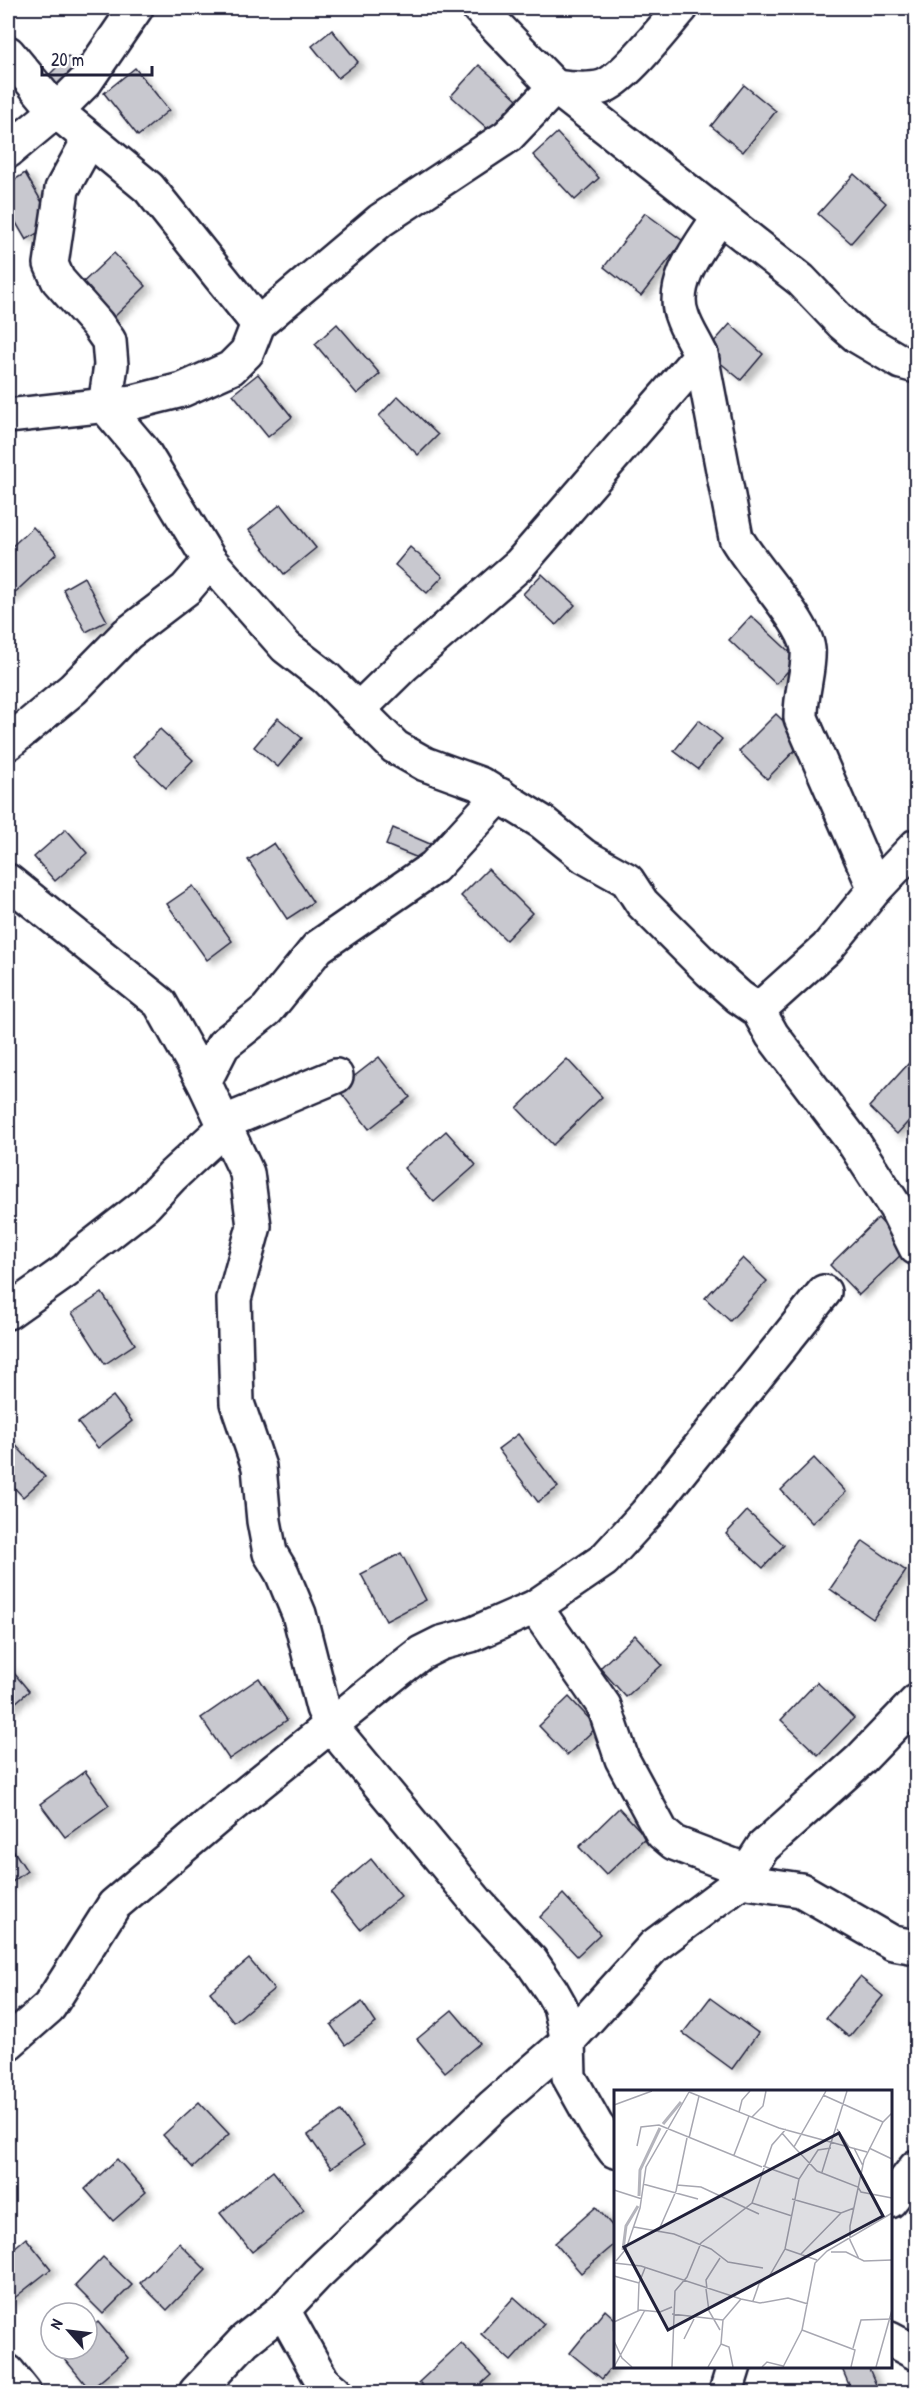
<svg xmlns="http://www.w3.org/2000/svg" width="924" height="2400" font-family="'Patrick Hand',sans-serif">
	<defs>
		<filter id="shadow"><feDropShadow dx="6" dy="4" stdDeviation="3" flood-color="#0004"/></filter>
	</defs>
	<rect width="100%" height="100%" fill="#fff"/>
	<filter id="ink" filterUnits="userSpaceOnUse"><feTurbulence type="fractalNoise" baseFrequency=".0167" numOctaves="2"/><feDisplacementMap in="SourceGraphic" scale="12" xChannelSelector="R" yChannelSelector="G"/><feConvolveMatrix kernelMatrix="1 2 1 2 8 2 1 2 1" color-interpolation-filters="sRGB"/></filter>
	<g filter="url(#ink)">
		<g fill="#c8c8cf" stroke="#22223b" stroke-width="1.5" filter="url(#shadow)">
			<path d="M332,30L358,62L338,78L312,46Z"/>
			<path d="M68,56L86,75L59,102L41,83Z"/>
			<path d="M479,65L517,99L489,130L451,96Z"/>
			<path d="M135,68L169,110L138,136L104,93Z"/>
			<path d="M744,85L776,111L743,152L711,126Z"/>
			<path d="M557,133L599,178L575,200L533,155Z"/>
			<path d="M25,173L54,223L26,240L8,209V184Z"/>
			<path d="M854,174L886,203L851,243L818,214Z"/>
			<path d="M645,213L683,241L641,296L604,267Z"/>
			<path d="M114,253L146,286L108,323L75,290Z"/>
			<path d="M337,324L380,374L357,394L315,344Z"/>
			<path d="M730,324L763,354L741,380L706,351Z"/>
			<path d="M258,374L292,417L268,437L233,394Z"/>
			<path d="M398,396L438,435L418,455L379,416Z"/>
			<path d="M281,504L316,548L284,574L249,530Z"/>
			<path d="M33,527L57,553L8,599V550Z"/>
			<path d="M410,547L443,576L427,593L395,565Z"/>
			<path d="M542,574L575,605L556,625L523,594Z"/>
			<path d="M84,577L107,621L86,632L63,589Z"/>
			<path d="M751,616L798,660L776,684L729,640Z"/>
			<path d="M776,714L804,741L767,779L739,751Z"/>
			<path d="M278,718L302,738L278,767L254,747Z"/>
			<path d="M699,720L722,739L698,769L674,751Z"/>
			<path d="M160,729L193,760L166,788L133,757Z"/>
			<path d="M393,828L430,844L423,860L386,845Z"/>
			<path d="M66,829L87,853L55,881L34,857Z"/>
			<path d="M274,843L313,902L287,919L248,860Z"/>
			<path d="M488,869L532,913L506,940L461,896Z"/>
			<path d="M193,886L232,941L207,960L167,904Z"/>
			<path d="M379,1057L410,1097L369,1129L338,1089Z"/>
			<path d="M567,1059L602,1097L553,1145L517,1108Z"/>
			<path d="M910,1062L916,1069V1113L897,1134L869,1107Z"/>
			<path d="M446,1131L476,1165L434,1202L404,1168Z"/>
			<path d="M878,1218L907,1249L859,1295L830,1265Z"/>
			<path d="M743,1258L767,1281L730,1321L705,1298Z"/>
			<path d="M102,1293L135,1344L105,1364L72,1313Z"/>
			<path d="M113,1396L132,1421L98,1448L78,1423Z"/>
			<path d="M518,1434L558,1487L538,1502L498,1449Z"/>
			<path d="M8,1437L45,1477L23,1497L8,1481Z"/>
			<path d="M814,1458L846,1492L812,1523L781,1490Z"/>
			<path d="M747,1511L784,1545L763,1568L726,1534Z"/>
			<path d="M863,1541L906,1571L873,1619L830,1589Z"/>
			<path d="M401,1553L426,1600L386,1621L361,1574Z"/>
			<path d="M635,1635L662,1665L626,1697L600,1668Z"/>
			<path d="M8,1666L29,1691L8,1709Z"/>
			<path d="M259,1678L287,1720L229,1759L201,1718Z"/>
			<path d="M817,1682L854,1718L818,1755L781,1720Z"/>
			<path d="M569,1697L597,1727L567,1755L539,1726Z"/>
			<path d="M85,1771L109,1805L65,1837L40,1804Z"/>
			<path d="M619,1808L646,1837L606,1875L579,1847Z"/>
			<path d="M8,1842L27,1871L8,1885Z"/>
			<path d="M371,1859L401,1896L360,1929L331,1893Z"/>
			<path d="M563,1894L600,1934L577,1956L540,1917Z"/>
			<path d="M249,1959L274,1989L234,2022L210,1992Z"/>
			<path d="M860,1977L883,1996L849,2037L826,2018Z"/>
			<path d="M710,1998L758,2033L732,2069L683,2033Z"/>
			<path d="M362,2002L376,2023L345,2045L331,2025Z"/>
			<path d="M452,2010L480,2043L445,2072L417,2039Z"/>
			<path d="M199,2102L229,2134L193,2168L163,2135Z"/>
			<path d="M341,2111L364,2145L331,2168L308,2135Z"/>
			<path d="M117,2159L146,2192L113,2221L85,2189Z"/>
			<path d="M273,2171L304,2210L252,2252L220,2213Z"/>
			<path d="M596,2207L615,2229V2244L581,2273L555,2243Z"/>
			<path d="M26,2238L51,2269L8,2303V2253Z"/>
			<path d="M179,2243L206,2270L167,2310L140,2283Z"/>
			<path d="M103,2257L132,2285L103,2314L75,2286Z"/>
			<path d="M514,2297L544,2324L511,2361L481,2334Z"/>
			<path d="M605,2310L615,2319V2363L602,2379L570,2353Z"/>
			<path d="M98,2322L128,2358L90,2390L60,2353L65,2349H87V2331Z"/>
			<path d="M461,2343L491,2375L472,2392H429L419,2382Z"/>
			<path d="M841,2366H868L879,2392H852Z"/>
		</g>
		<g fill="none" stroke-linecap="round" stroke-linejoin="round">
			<g stroke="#22223b" stroke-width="38">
				<g id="minor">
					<path d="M479,8L555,87L801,280L843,324L857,336L901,362L916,366"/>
					<path d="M8,53L56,111L149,188L258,324"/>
					<path d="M89,140L62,189L51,264L58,280L97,324L109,341L111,365L105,406L143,451L210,561L286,647L326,678L395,747L425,764L480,784L542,822L584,856L627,880L642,903L710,971L739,997L758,1010L772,1035L854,1143L896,1208L916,1248"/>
					<path d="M8,151L56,111L86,81L136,8"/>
					<path d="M701,355L736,538C752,567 805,622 808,649C810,667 800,695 801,718L875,889"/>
					<path d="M8,416L134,402L182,390L231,368L247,352L258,324L381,220L508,136L555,87C570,89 587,91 602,87C624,80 665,26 681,8"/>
					<path d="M358,710L404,665L520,564L701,355C695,342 686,329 682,316C669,282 702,244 719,217"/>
					<path d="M8,743L73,689L127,634L186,589L210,561"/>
					<path d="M8,881L160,1003L204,1082L247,1173L254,1226L234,1299L237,1403L259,1467L264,1521L270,1553L282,1573L299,1614L323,1708L331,1726L480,1906L531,1961L551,1990L560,2006L568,2041L569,2077L596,2125L615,2151"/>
					<path d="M758,1010L827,948L875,889L916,846"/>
					<path d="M204,1082L223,1045L267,1010L318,947L434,867L500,795"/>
					<path d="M8,1312L66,1271L81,1255L145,1205L172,1176L235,1118L336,1076"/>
					<path d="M535,1607L604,1706L622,1759L662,1833L674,1843L747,1871"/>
					<path d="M741,1881L801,1890L893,1943L916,1947"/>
					<path d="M8,2043L49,2007L114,1905L226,1810L399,1670L421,1653L441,1643L471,1635L535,1607L604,1560L646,1514L824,1292"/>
					<path d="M890,2201L916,2167"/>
					<path d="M283,2310L323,2382L335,2392"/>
					<path d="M890,2339L916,2353"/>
					<path d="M8,2372L24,2392"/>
					<path d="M196,2392L245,2340L283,2310L317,2274L493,2106L568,2041L654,1946L741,1881L763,1847L860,1760L916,1702"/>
					<path d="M726,2392L734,2366"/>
				</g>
			</g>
			<use href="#minor" stroke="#fff" stroke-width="33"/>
		</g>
	</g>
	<g transform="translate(614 2090)">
		<rect width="278" height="278" fill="#fff"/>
		<path fill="none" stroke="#b4b4bc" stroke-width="3" d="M49,34L67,12M25,106L26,80L46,38M9,160L12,136L24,116"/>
		<path fill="none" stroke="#a7a7b1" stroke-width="1.5" d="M212,1L180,57L203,81L244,97L247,102L278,108M75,2L165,38L253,62M209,5L269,32L278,23M0,15L38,1M125,22L128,10L136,1M138,27L149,16L152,1M223,39L235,57M168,43L180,57M75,48L85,6M23,56L27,37L45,35L148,77M240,58L249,76M255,58L278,69M120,65L135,26M149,76L185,89M208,82L233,1M29,94L84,109M63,95L87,97L145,124M0,100L28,109M178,109L227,123L240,118M138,113L178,126M20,137L60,144L97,159L114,172L149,178M44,142L62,101L73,48M171,159L203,170M217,162H232L250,171L278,170M187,164L227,123M245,169L236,150V136L250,70L269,32M2,171L12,159L26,118L32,77L75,2M0,173L27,176L127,209L146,213L174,208L194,214M0,186L25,193M92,199L95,221L106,240M93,199L92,190L106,168M139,211L145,194L156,185L171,159L185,89L204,60L217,58M24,221L25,193L31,178M58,224L109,230M0,232L26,220L46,222L58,217M70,249L80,229M0,251L8,268L18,277M107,254L115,257L119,277M239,258L247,230L278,229M0,277L31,220M58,277L61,201L73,187L87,153L138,113L158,55L172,39M94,277L107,254L109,230L127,209M148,277L153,272L169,276M169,277L188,240M237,277L241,260L188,240L201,173L213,161L278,123M262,277L278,220"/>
		<path fill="#22223b" fill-opacity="0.15" stroke="#22223b" stroke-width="3" d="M225,43L269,126L54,240L10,157Z"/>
		<rect width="278" height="278" fill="none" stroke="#22223b" stroke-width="3"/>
	</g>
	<rect width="924" height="2400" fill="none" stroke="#fff" stroke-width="30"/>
	<rect x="15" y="15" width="894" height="2370" fill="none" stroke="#22223b" stroke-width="2" filter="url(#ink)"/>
	<g transform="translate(69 2331) rotate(298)"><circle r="28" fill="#ffffff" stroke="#a7a7b1" stroke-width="1.5"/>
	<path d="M0-4.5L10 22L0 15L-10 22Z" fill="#22223b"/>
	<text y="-9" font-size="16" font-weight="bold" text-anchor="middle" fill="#22223b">N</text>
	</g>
	<path d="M42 66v9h110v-9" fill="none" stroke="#22223b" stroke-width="3"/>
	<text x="51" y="66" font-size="18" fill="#22223b" stroke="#ffffff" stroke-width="4.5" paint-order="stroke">20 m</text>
</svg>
